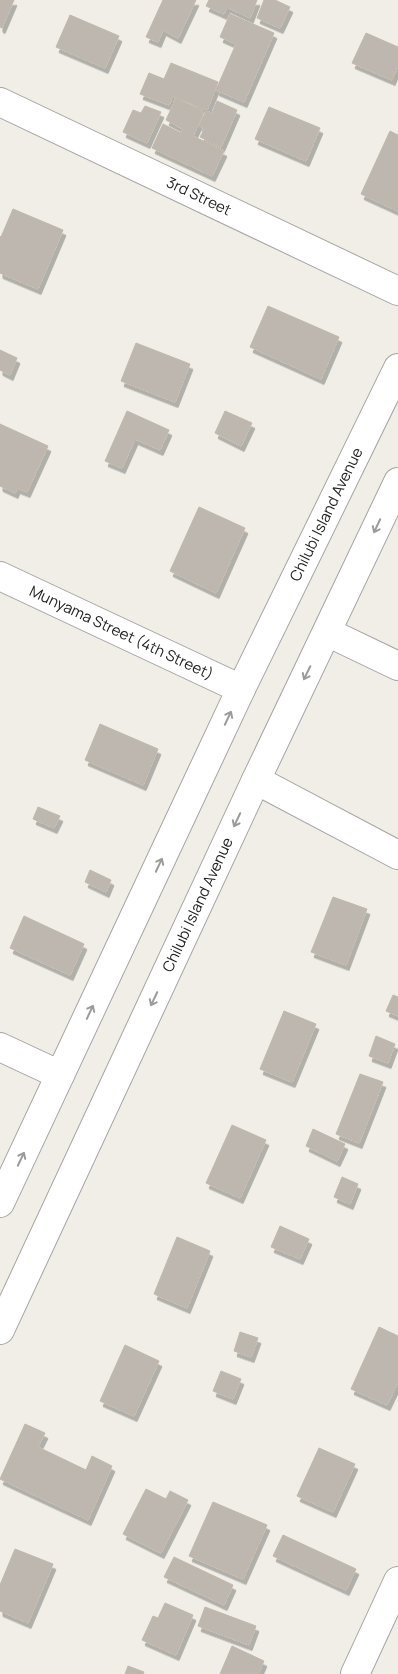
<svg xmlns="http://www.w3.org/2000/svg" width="398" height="1674" font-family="Manrope,sans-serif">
	<defs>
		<filter id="shadow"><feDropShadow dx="3" dy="5.5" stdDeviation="0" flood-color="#0004"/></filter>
	</defs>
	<rect width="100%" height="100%" fill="#f0eee6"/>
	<g fill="#bdb7b0" stroke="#c1b8a9" filter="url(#shadow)">
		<path d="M0,0H14L2,28L0,27Z"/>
		<path d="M163,0H196L178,38L163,30L158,42L146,37Z"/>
		<path d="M209,0H257L250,18L227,7L224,14L206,6Z"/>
		<path d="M264,0H275L290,7L280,28L257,18Z"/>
		<path d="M230,14L274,33L244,102L216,90L236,44L220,37Z"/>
		<path d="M70,15L119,36L105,68L56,47Z"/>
		<path d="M366,33L398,47V66L392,80L352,63Z"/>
		<path d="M171,63L218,82L207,110L173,96L169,105L140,94L149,73L164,79Z"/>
		<path d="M176,98L204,112L193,136L224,151L212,176L152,148L163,124L181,133L183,129L166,120Z"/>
		<path d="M217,101L237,110L221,147L200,137L205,128L199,126L206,111L212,113Z"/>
		<path d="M145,106L161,112L147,143L123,132L133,110L141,113Z"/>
		<path d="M269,107L320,128L306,161L255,139Z"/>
		<path d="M390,131L398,135V211L361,194Z"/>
		<path d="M13,209L63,230L38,289L0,273V236L1,237Z"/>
		<path d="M268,306L339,337L321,379L250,347Z"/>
		<path d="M136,343L190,364L175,402L121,381Z"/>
		<path d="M0,350L17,358L10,375L0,370Z"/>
		<path d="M127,411L169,430L160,450L135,439L122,468L105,461Z"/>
		<path d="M225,411L252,423L241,446L215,433Z"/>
		<path d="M0,424L48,446L27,492L17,488L15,493L0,486Z"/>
		<path d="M199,507L245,528L216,593L170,571Z"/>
		<path d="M100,724L158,749L143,785L85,760Z"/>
		<path d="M38,807L60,816L54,828L33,819Z"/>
		<path d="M90,870L111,880L106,892L85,882Z"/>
		<path d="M333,897L367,909L346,965L311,952Z"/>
		<path d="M24,916L84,944L70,975L10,948Z"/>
		<path d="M393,995L398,997V1016L386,1011Z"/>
		<path d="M284,1011L316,1024L292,1082L260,1069Z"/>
		<path d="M376,1036L395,1044L388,1063L369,1056Z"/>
		<path d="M360,1074L383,1082L359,1143L336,1134Z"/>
		<path d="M232,1125L266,1140L240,1198L206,1183Z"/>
		<path d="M313,1129L345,1144L337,1161L306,1146Z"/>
		<path d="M342,1177L358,1184L350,1204L334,1197Z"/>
		<path d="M280,1226L309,1239L300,1259L271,1247Z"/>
		<path d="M177,1237L210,1251L187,1308L154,1294Z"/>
		<path d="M379,1327L398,1336V1382L387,1405L351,1389Z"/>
		<path d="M240,1332L258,1338L251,1357L234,1351Z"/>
		<path d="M125,1345L159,1361L134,1416L100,1401Z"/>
		<path d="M221,1371L241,1379L233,1399L213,1391Z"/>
		<path d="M25,1424L45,1433L38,1447L86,1470L92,1456L112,1466L88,1520L0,1479Z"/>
		<path d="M319,1448L355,1464L333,1512L297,1496Z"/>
		<path d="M146,1489L166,1499L170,1491L188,1500L161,1553L123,1534Z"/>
		<path d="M213,1502L267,1525L243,1579L189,1556Z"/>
		<path d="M283,1535L356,1569L346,1590L273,1556Z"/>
		<path d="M15,1549L53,1564L28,1623L0,1611V1585Z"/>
		<path d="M174,1557L233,1585L224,1605L164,1577Z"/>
		<path d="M165,1603L193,1615L176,1655L142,1640L153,1616L158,1618Z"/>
		<path d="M205,1607L256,1626L249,1645L198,1626Z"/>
		<path d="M232,1646L264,1661L258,1674H220Z"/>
		<path d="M128,1666L144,1672L143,1674H125Z"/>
	</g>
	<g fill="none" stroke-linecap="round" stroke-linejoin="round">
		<g stroke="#a4a4a4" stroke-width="30">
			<g id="minor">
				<path id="s1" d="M0,102L398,291"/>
				<path id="s2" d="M0,576L241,689"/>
				<path d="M327,632L398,666"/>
				<path d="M256,780L398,855"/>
				<path d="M0,1047L60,1075"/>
				<path d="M355,1674L398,1581"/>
			</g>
		</g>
		<g stroke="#a4a4a4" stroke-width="30">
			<g id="tertiary">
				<path id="s3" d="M0,1203L241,689L398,368"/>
				<path id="s4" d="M0,1330L256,780L398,482"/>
			</g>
		</g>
		<use href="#minor" stroke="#fff" stroke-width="28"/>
		<use href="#tertiary" stroke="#fff" stroke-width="28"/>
	</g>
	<defs><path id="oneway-shaft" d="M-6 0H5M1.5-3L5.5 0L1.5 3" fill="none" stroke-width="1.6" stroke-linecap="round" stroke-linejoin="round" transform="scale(1.25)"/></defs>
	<g stroke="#9b9b9b">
		<use href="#oneway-shaft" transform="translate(377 526) rotate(115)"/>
		<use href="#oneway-shaft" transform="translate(307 673) rotate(116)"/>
		<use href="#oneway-shaft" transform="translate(228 718) rotate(-65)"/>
		<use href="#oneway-shaft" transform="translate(237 820) rotate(115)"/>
		<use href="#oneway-shaft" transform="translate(159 865) rotate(-65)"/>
		<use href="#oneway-shaft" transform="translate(154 999) rotate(115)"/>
		<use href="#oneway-shaft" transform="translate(90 1012) rotate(-65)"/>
		<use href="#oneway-shaft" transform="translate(21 1159) rotate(-65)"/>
	</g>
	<g text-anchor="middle" stroke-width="4" stroke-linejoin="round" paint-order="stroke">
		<g font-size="15" fill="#202020" stroke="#fff">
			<text dy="5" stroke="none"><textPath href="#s1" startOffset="220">3rd Street</textPath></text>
			<text dy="5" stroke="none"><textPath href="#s3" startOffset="762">Chilubi Island Avenue</textPath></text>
			<text dy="5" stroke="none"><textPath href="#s2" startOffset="134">Munyama Street (4th Street)</textPath></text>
			<text dy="5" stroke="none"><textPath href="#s4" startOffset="469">Chilubi Island Avenue</textPath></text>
		</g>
	</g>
</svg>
